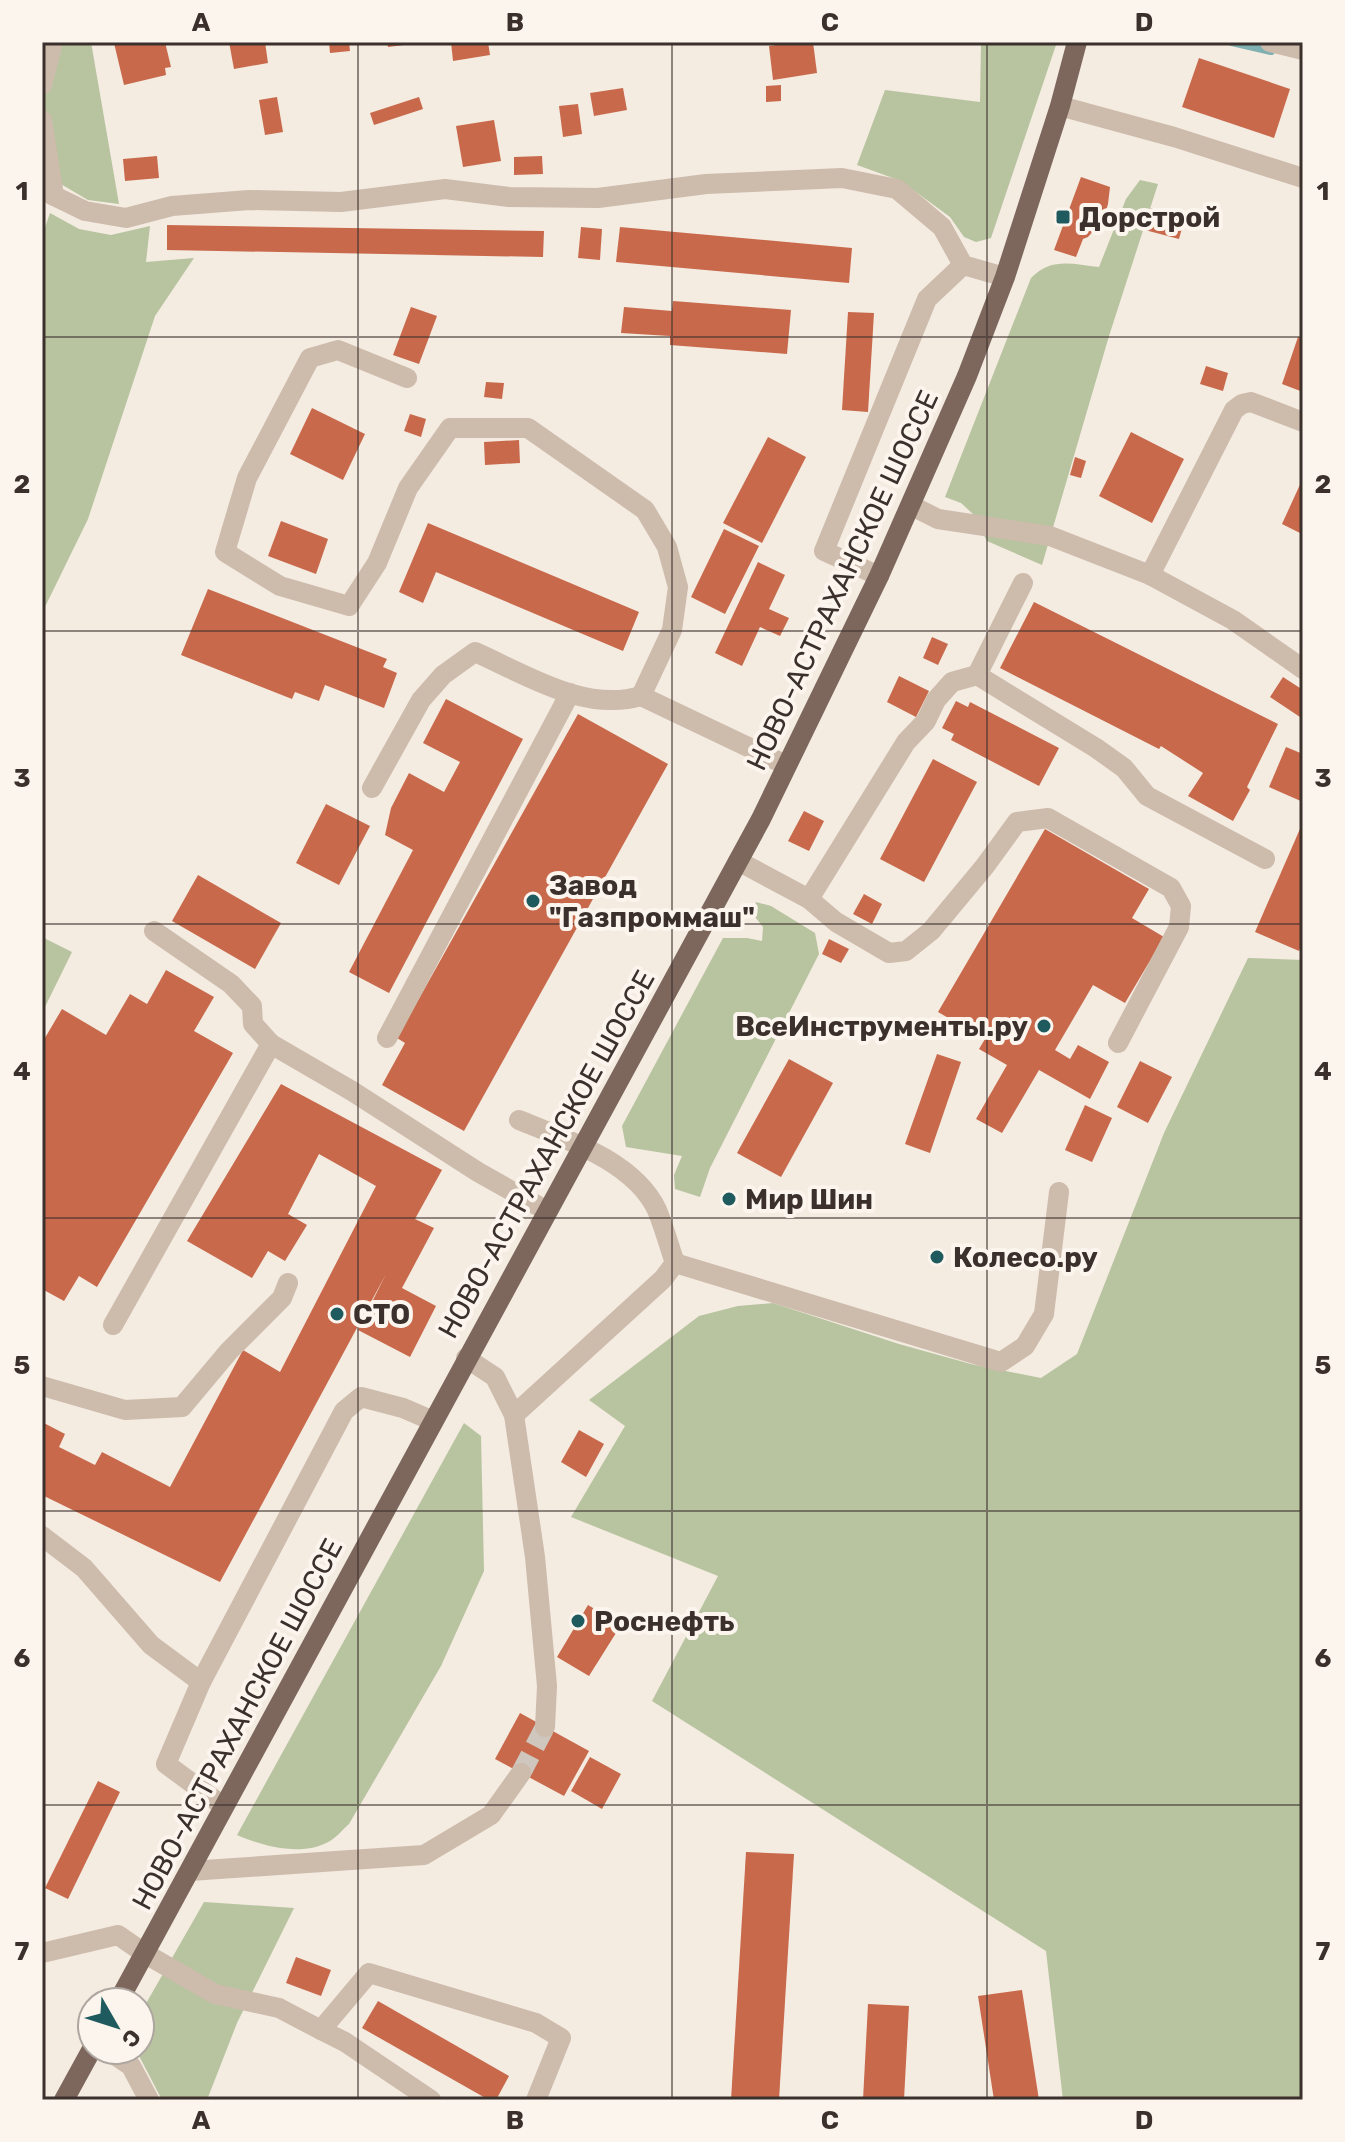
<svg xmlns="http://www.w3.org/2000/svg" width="1345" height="2142" font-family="Rubik,sans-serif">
	<rect width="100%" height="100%" fill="#f4ebe1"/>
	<g fill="#b8c4a0">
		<path d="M60,42H91L119,204L88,200L42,173V49Z"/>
		<path d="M981,42H1057L991,238L976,242L964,237L950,217L901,181L857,165L885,90L980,102Z"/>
		<path d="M1140,180L1158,184L1109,336L1042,565L987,541L974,515L961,503L945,497L1031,278C1051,257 1072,264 1099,267L1126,199Z"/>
		<path d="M50,213L79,229L111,235L150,226L146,262L194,258L155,316L88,519L42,613V236Z"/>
		<path d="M756,902L771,906L815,933L819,954L710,1168L700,1197L675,1189L674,1175L682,1156L626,1147L622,1126L723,938H747L762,941L763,927L752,913Z"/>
		<path d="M42,937L72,952L42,1013Z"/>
		<path d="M1248,958L1303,960V2100H1063L1046,1951L652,1701L718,1576L571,1517L625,1426L589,1400L699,1316L738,1306L773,1303L899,1344L971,1364L1041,1378L1077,1354L1164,1133Z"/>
		<path d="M464,1423L481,1436L484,1571L441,1666L349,1824C343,1829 337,1837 330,1841C303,1857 264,1847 237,1835Z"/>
		<path d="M204,1902L294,1908L237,2023L207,2100H162L136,2050H140V2014Z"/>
	</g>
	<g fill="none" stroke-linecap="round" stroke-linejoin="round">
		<path stroke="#7fb0b2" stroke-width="8" d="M1232,42L1271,51"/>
	</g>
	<g fill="#c8694b">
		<path d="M119,42H165L171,67L165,68L166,75L124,85L114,43Z"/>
		<path d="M229,42H265L268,63L234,69Z"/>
		<path d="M329,42H349L350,51L330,53Z"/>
		<path d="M387,42H412V44L388,47Z"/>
		<path d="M451,42H488L490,55L453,61Z"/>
		<path d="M798,42H813L817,73L773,80L769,46Z"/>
		<path d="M1199,58L1290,89L1274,138L1182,107Z"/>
		<path d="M781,85V101L766,102V86Z"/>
		<path d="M623,88L627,110L594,116L590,93Z"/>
		<path d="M277,97L283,132L265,135L259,100Z"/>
		<path d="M419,97L423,109L374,125L370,113Z"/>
		<path d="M578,104L582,134L563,137L559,106Z"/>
		<path d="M494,120L501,161L463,167L456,126Z"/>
		<path d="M157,156L159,178L125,181L123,159Z"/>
		<path d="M542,156L543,174L514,175V157Z"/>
		<path d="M1081,177L1110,187L1108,204L1103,220L1088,237L1083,239L1076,257L1054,250Z"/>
		<path d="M1151,208L1185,217L1179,239L1145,230Z"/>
		<path d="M167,225L544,231L543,257L167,250Z"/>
		<path d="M581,227L602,229L600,260L578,258Z"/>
		<path d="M620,227L852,248L849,283L616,262Z"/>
		<path d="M673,301L791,310L787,354L670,345V336L621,333L624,307L672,311Z"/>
		<path d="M411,307L437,316L419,364L393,355Z"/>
		<path d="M848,312L874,313L868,412L842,410Z"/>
		<path d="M1298,337L1303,338V392L1282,384Z"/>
		<path d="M1206,366L1228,373L1223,391L1200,384Z"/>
		<path d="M486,382L504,383L502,399L484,397Z"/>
		<path d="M312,408L365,434L343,480L290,454Z"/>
		<path d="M410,414L426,419L421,437L404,431Z"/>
		<path d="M1131,432L1184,459L1152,523L1099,496Z"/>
		<path d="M768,437L806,457L762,543L723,523Z"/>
		<path d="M519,440L520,463L485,465L484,442Z"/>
		<path d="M1075,457L1086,461L1081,478L1070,475Z"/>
		<path d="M1303,478V526L1300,533L1282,524Z"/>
		<path d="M281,521L328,539L316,574L268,556Z"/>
		<path d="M428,523L639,612L623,651L436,572L423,603L399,592Z"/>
		<path d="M724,529L759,546L725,614L691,597Z"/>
		<path d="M758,562L785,575L769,609L789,618L780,636L760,627L742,666L715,653Z"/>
		<path d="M208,589L387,659L383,667L397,673L384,708L325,685L319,701L295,692L292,699L181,655Z"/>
		<path d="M1034,602L1278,724L1247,787L1250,790L1233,821L1188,796L1203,773L1161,746L1159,749L1000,668Z"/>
		<path d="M932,637L948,644L938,665L923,658Z"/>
		<path d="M899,676L929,691L916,717L887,702Z"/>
		<path d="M1283,677L1303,690V719L1270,697Z"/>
		<path d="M446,699L523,739L389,993L349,972L413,850L385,835L391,808L409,773L444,792L460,762L423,743Z"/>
		<path d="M956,701L968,707L970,702L1059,748L1039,786L951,740L954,734L942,728Z"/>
		<path d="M578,714L668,764L464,1131L382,1085L405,1043L397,1038Z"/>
		<path d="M1286,747L1303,754V802L1269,787Z"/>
		<path d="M933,759L977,782L924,882L880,859Z"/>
		<path d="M326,804L370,826L339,885L296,863Z"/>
		<path d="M804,811L824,821L809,851L788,841Z"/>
		<path d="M1303,822V942L1299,951L1255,932Z"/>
		<path d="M1045,829L1149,889L1132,918L1164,937L1125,1003L1093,985L1055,1050L1070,1059L1078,1045L1109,1062L1090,1099L1039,1070L1002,1133L976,1119L1007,1065L979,1049L985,1039L938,1012Z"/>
		<path d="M198,875L281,923L255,969L172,921Z"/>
		<path d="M864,894L882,904L872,924L853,914Z"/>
		<path d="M829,939L849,949L841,963L822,954Z"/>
		<path d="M166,970L214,997L194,1031L233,1053L97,1287L79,1276L64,1301L42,1289V1043L62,1009L106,1035L130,994L147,1004Z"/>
		<path d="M937,1054L961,1062L930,1153L905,1144Z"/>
		<path d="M789,1059L833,1083L781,1177L737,1153Z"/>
		<path d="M1140,1061L1172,1077L1148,1123L1117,1107Z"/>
		<path d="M281,1084L442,1170L415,1219L434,1228L402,1288L436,1306L410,1357L358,1330L386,1274L220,1582L42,1495V1422L65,1434L59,1447L95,1465L102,1452L170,1487L243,1350L280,1372L376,1186L319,1154L288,1214L307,1225L285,1261L268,1251L252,1278L187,1241Z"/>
		<path d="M1085,1105L1112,1118L1092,1162L1065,1150Z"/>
		<path d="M579,1430L604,1444L586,1477L561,1462Z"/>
		<path d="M588,1605L621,1625L589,1676L557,1657Z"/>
		<path d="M520,1713L589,1751L564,1796L495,1759Z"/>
		<path d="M590,1757L621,1774L602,1809L571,1791Z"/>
		<path d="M98,1781L120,1792L68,1899L45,1888Z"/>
		<path d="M746,1852L794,1854L779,2100H731Z"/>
		<path d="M296,1957L331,1970L321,1996L286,1983Z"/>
		<path d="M1022,1990L1039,2100H994L978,1996Z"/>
		<path d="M378,2001L509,2076L496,2100H489L362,2028Z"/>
		<path d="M868,2004L909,2006L904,2100H863Z"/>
	</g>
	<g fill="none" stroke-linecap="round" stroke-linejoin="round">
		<path stroke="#cfc6bd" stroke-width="20" stroke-dasharray="20 10" stroke-linecap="butt" d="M521,1773L545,1727"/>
		<g stroke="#cdbbac" stroke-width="20">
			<path d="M1270,42L1303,50"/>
			<path d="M42,85L53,42"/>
			<path d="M1060,106L1174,137L1303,178"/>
			<path d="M42,120L54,196"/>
			<path d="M42,190L85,211L126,218L172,206L249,200L341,202L445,189L509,197L598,198L706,184L842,178L897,189L942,227L963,265L1005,277"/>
			<path d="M407,378L338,350L310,358L247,478L225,552L280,586L349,606L377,563L408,488L450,428H528L645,510L667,547L678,587L672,630L641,696L786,765"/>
			<path d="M912,506L938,519L1050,536L1150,575L1233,620L1303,669"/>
			<path d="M1150,575L1234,410L1242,404L1251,402L1303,422"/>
			<path d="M879,576L824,551L927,299L963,265"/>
			<path d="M977,675L1023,583"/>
			<path d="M372,788L421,700L443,675L475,652C525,674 585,713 641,696"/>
			<path d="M738,861L809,899L836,922L889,953L906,951L931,931L985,866L1017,822L1048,818L1171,888L1181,906L1179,927L1118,1043"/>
			<path d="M809,899L906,742L926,721L936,700L952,682L977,675L1096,748L1124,768L1147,796L1265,859"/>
			<path d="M154,931L231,984L252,1006L253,1024L271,1044L352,1091L478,1172L547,1211"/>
			<path d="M387,1038L570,693"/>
			<path d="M519,1120C565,1139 634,1161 657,1210C664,1227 669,1246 675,1263"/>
			<path d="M113,1325L271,1044"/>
			<path d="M466,1358L495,1377L514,1415L535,1557L547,1686L545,1727"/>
			<path d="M42,1386L125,1410L182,1407L229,1351L282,1298L288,1283"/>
			<path d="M514,1415L663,1279L675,1263L1001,1362L1025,1346L1044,1314L1059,1192"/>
			<path d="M42,1536L84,1568L151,1645L201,1682"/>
			<path d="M223,1806L166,1764L201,1682L344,1411L361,1397L403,1408L433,1421"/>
			<path d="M190,1871L424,1855L491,1815L521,1773"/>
			<path d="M42,1953L118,1935L144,1953L215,1994L279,2008L321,2030L345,2042L431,2100"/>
			<path d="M321,2030L369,1973L536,2023L561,2038L536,2100"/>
			<path d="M107,2050L131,2066L149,2100"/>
		</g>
		<g stroke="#7d675c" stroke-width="20">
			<path d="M118,2002L761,819L879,576L967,376L1005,277L1060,106L1077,42"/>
			<path d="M64,2100L92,2049"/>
		</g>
	</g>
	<path fill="none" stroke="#3b302b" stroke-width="2" stroke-opacity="0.55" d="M358,42V2100M672,42V2100M987,42V2100M42,337H1303M42,631H1303M42,924H1303M42,1218H1303M42,1511H1303M42,1805H1303"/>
	<g fill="#1f5a5e" stroke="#fbf5ee" stroke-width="3">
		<rect x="1055" y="209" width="16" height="16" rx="4"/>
		<circle cx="533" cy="901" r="8"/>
		<circle cx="1044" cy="1026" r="8"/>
		<circle cx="729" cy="1199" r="8"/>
		<circle cx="937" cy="1257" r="8"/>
		<circle cx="337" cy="1314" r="8"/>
		<circle cx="578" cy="1621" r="8"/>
	</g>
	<g text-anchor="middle" stroke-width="8" stroke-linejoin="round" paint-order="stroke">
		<g font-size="28" font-weight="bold" fill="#3b302b" stroke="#fbf5ee" text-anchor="start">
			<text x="1079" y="227">Дорстрой</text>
			<text x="549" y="895">Завод<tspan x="549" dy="32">"Газпроммаш"</tspan></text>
			<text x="1028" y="1036" text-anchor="end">ВсеИнструменты.ру</text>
			<text x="745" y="1209">Мир Шин</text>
			<text x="953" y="1267">Колесо.ру</text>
			<text x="353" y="1324">СТО</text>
			<text x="594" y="1631">Роснефть</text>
		</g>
		<g font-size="28" fill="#3b302b" stroke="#fbf5ee">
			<text transform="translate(842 580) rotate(-65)" y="10">НОВО-АСТРАХАНСКОЕ ШОССЕ</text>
			<text transform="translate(546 1154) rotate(-61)" y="10">НОВО-АСТРАХАНСКОЕ ШОССЕ</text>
			<text transform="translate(237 1724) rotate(-62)" y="10">НОВО-АСТРАХАНСКОЕ ШОССЕ</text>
		</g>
	</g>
	<rect width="1345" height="2142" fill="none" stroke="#fbf5ee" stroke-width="88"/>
	<g transform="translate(116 2026) rotate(129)"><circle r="38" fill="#fbf5ee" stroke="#aea6a0" stroke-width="2"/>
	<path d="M0-6L14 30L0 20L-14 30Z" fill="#1f5a5e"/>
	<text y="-12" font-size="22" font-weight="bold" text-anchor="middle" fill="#3b302b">С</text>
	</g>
	<rect x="44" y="44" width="1257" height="2054" fill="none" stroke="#3b302b" stroke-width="3"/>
	<g font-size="26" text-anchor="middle" font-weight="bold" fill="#3b302b">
		<text x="201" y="31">A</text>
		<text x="515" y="31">B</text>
		<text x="830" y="31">C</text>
		<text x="1144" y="31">D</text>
		<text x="22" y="200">1</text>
		<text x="1323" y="200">1</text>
		<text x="22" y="493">2</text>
		<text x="1323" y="493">2</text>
		<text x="22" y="787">3</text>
		<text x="1323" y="787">3</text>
		<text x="22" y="1080">4</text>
		<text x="1323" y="1080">4</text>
		<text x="22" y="1374">5</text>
		<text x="1323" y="1374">5</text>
		<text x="22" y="1667">6</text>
		<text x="1323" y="1667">6</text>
		<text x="22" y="1960">7</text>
		<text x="1323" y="1960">7</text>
		<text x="201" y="2129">A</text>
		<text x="515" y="2129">B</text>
		<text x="830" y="2129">C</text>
		<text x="1144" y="2129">D</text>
	</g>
</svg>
